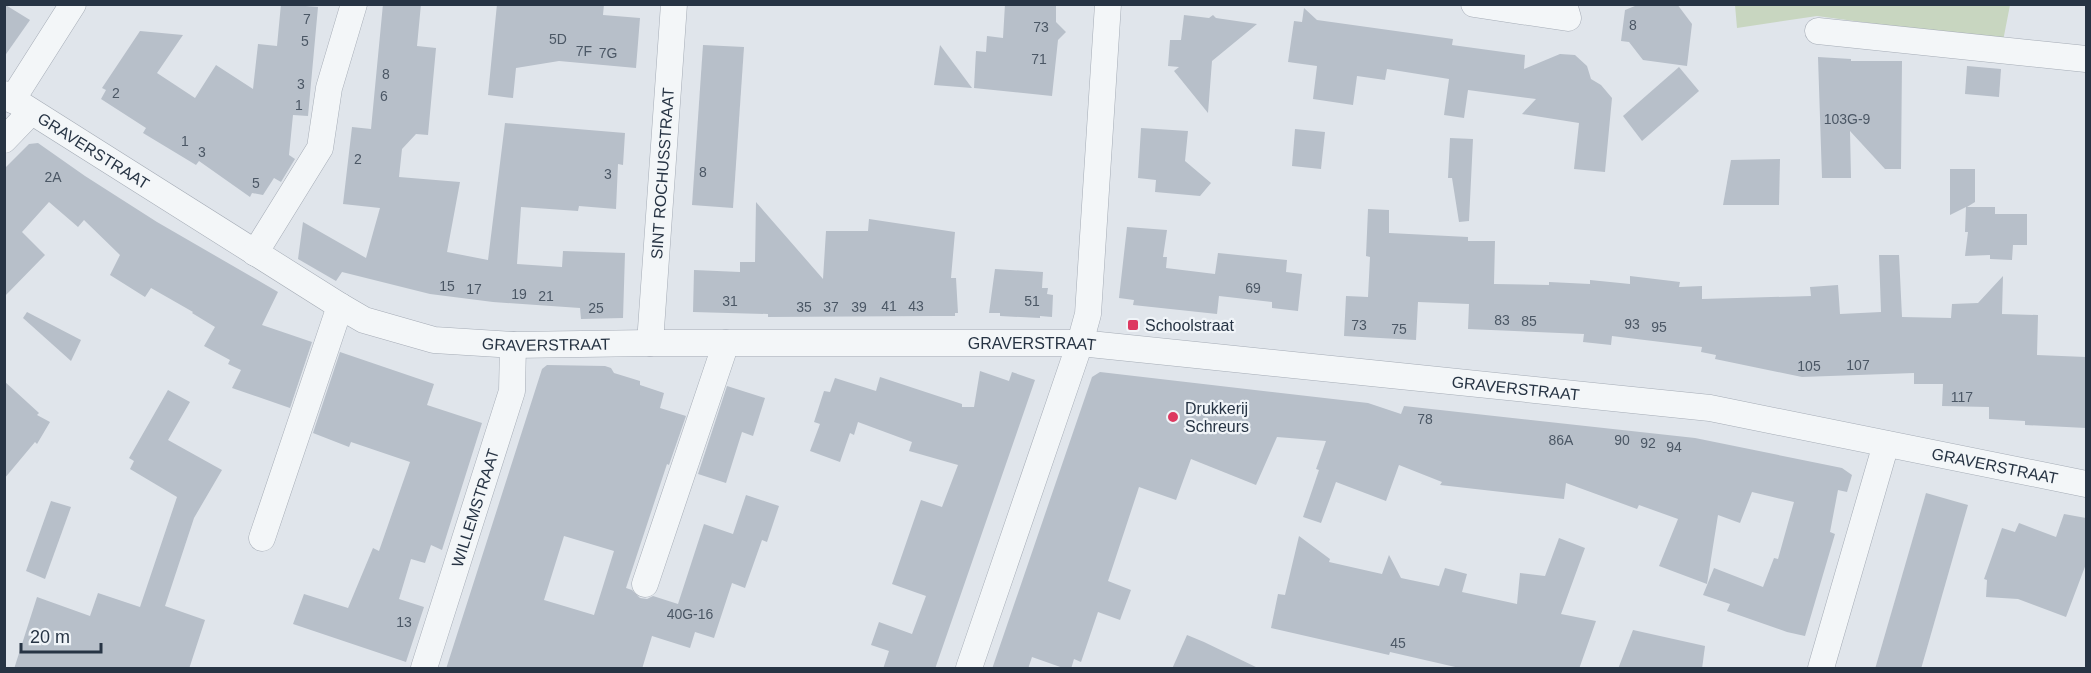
<svg xmlns="http://www.w3.org/2000/svg" width="2091" height="673" font-family="Arial,sans-serif">
	<rect width="100%" height="100%" fill="#e0e5eb"/>
	<path fill="#c8d6c0" d="M1735,5H2010L2003,41L1817,16L1737,28Z"/>
	<g fill="#b7bfc9" fill-rule="evenodd">
		<path d="M4,4L30,20L4,57Z"/>
		<path d="M281,4L318,7L308,116L293,115L289,155L295,159L281,182L274,178L263,195L252,193L250,197L199,161L196,165L143,133L146,128L101,99L106,90L102,88L140,31L183,35L157,73L195,98L216,65L253,89L258,44L277,46Z"/>
		<path d="M383,4H421L417,46L436,48L428,135L416,134L402,149L399,177L460,182L447,252L488,260L505,123L625,133L623,165L618,164L616,209L579,206L578,211L521,207L517,264L562,267L563,251L625,253L623,318L581,319L580,308L493,302L430,294L342,272L336,281L298,259L303,222L366,258L380,208L343,204L352,127L371,129Z"/>
		<path d="M497,4H604L603,15L640,18L636,68L559,61L516,68L513,98L488,95Z"/>
		<path d="M1005,4H1056V22L1066,32L1058,40L1052,96L974,88L976,51L986,52L987,36L1003,38Z"/>
		<path d="M1640,4H1677L1692,24L1687,66L1643,60L1629,42L1621,41L1625,10Z"/>
		<path d="M1304,8L1317,20L1453,39L1452,45L1525,55L1524,69L1560,54L1575,55L1587,66L1591,79L1601,85L1612,98L1605,172L1574,169L1579,123L1522,114L1536,99L1468,90L1464,118L1444,115L1449,79L1387,69L1385,80L1357,76L1353,105L1313,99L1317,66L1288,62L1294,21L1302,22Z"/>
		<path d="M1184,15L1209,18L1213,15L1216,18L1257,24L1212,61L1208,113L1174,71L1179,67L1168,66L1170,40H1181Z"/>
		<path d="M703,45L744,47L733,208L692,205Z"/>
		<path d="M940,45L972,88L934,85Z"/>
		<path d="M1818,57L1851,59V61H1902L1901,169H1885L1850,131L1851,178H1822Z"/>
		<path d="M1967,66L2001,69L1999,97L1965,94Z"/>
		<path d="M1679,67L1699,91L1642,141L1623,116Z"/>
		<path d="M1141,128L1188,131L1185,161L1211,183L1200,196L1155,192L1156,180L1138,178Z"/>
		<path d="M1295,129L1325,132L1321,169L1292,166Z"/>
		<path d="M1450,138L1473,139L1469,221L1459,222L1452,178H1448Z"/>
		<path d="M38,143L85,176L157,222L278,292L262,325L312,342L290,408L232,388L241,370L228,364L230,360L204,346L215,327L192,313L193,312L151,288L145,297L110,275L120,255L84,220L78,227L49,202L22,232L45,255L4,297V169L29,144Z"/>
		<path d="M1780,159L1779,205H1723L1731,160Z"/>
		<path d="M1950,169H1975V202L1967,207H1995V214H2027V245H2013L2012,260L1990,259V255L1965,256L1968,232H1965L1966,207L1950,215Z"/>
		<path d="M756,202L823,279L826,231H868L869,219L955,232L951,278H956L958,313H955V316H934L768,317V314L693,312L694,270L740,272V262H755Z"/>
		<path d="M1368,209L1389,210V233L1468,237V241H1495L1494,284L1549,285V282L1590,284V280L1630,284V276L1680,282L1679,287L1702,286V299L1811,296L1810,287L1838,285L1840,314L1881,312L1879,255H1899L1902,317L1951,318L1952,304L1978,303L2003,276L2002,314L2038,315L2037,355L2086,357V428L2025,425V421L1989,419V407L1942,406L1943,384H1914V373L1802,377L1715,359L1716,355L1701,352L1702,347L1612,336L1611,345L1583,342L1584,334L1468,329L1469,304L1418,302L1416,340L1344,336L1346,296L1368,297L1370,257L1366,256Z"/>
		<path d="M1127,227L1167,230L1163,257H1167L1166,268L1215,274L1218,253L1287,260L1286,272L1302,274L1298,311L1272,308V302L1219,296L1217,314L1133,305L1134,300L1119,298Z"/>
		<path d="M995,269L1043,272L1042,288H1048L1047,294L1053,295L1052,317L1040,316V318L1000,316V313H989Z"/>
		<path d="M27,312L81,340L71,361L23,318Z"/>
		<path d="M340,352L434,384L427,405L482,423L442,550L431,545L425,563L411,559L399,599L424,607L406,662L293,624L304,594L348,608L373,548L379,551L410,462L351,442L349,447L313,433Z"/>
		<path d="M547,365L605,366L611,368L614,373L640,381V385L664,393L660,408L686,416L669,465L667,464L626,588L632,590L640,598L647,599L653,596L678,604L704,524L733,534L746,495L779,506L767,542L762,540L745,588L732,583L714,638L695,632L690,648L652,636L642,669H446L542,369ZM564,536L614,551L594,615L544,600Z"/>
		<path d="M980,371L1009,381L1012,372L1035,380L935,669H883L889,651L871,645L879,622L912,634L926,596L892,584L921,500L942,507L958,465L909,451L912,442L858,422L854,435L850,433L840,462L810,451L820,424L814,422L824,391L830,392L835,378L876,391L880,377L962,404V407H974Z"/>
		<path d="M1100,372L1368,403L1401,414L1404,406L1695,438L1842,468L1852,475L1847,492L1838,490L1830,532L1835,534L1805,636L1787,632L1727,611L1730,604L1703,595L1714,568L1763,587L1774,558L1778,559L1794,502L1752,492L1740,523L1718,515L1707,584L1659,566L1678,519L1639,505L1637,509L1566,483L1564,499L1440,485L1442,482L1399,465L1386,501L1336,482L1321,523L1303,517L1319,470L1316,469L1326,441L1277,437L1256,485L1191,459L1176,500L1139,487L1108,581L1131,590L1120,620L1098,612L1081,662L1074,659L1071,669H1066L1032,657L1028,669H992L1092,377Z"/>
		<path d="M4,381L39,413L37,415L50,422L37,444L35,442L4,479Z"/>
		<path d="M727,386L765,398L753,436L742,432L726,483L698,474Z"/>
		<path d="M168,390L190,402L168,440L222,470L194,518L165,606L205,620L189,669H14L37,597L90,616L98,593L140,607L177,497L130,469L134,461L129,458Z"/>
		<path d="M1926,493L1968,505L1921,669H1875Z"/>
		<path d="M51,501L71,507L45,579L26,571Z"/>
		<path d="M2064,514L2086,518V564L2066,617L2018,599L1986,597L1987,580L1984,579L2002,528L2015,532L2019,523L2056,537Z"/>
		<path d="M1299,536L1330,559L1329,562L1382,574L1389,555L1401,578L1439,586L1445,568L1467,574L1462,592L1517,604L1520,573L1545,576L1559,538L1585,548L1561,614L1596,621L1579,669H1464L1390,652L1389,655L1271,628L1278,594L1285,595Z"/>
		<path d="M1633,630L1705,646L1702,669H1618Z"/>
		<path d="M1187,635L1204,642L1260,669H1172Z"/>
	</g>
	<g fill="none" stroke-linecap="round" stroke-linejoin="round">
		<g stroke="#a5acb6" stroke-width="27">
			<g id="minor">
				<path d="M1474,4L1568,18L1564,4"/>
				<path d="M1818,31L2086,59"/>
				<path id="s1" d="M4,94L340,306L364,320L434,340L513,345L650,343H1080L1710,408L2086,484"/>
				<path d="M12,100L73,4"/>
				<path d="M4,140L31,112"/>
				<path d="M255,253L320,148L329,88L354,4"/>
				<path id="s2" d="M650,343L674,4"/>
				<path d="M262,538L340,306"/>
				<path d="M645,584L726,343"/>
				<path id="s3" d="M424,668L512,391L513,345"/>
				<path d="M969,668L1080,343L1088,314L1108,4"/>
				<path d="M1821,668L1886,444"/>
			</g>
		</g>
		<use href="#minor" stroke="#f3f6f8" stroke-width="26"/>
	</g>
	<g fill="#dd3860" stroke="#f0f4f8" stroke-width="2">
		<rect x="1127" y="319" width="12" height="12" rx="3"/>
		<circle cx="1173" cy="417" r="6"/>
	</g>
	<g text-anchor="middle" stroke-width="4.5" stroke-linejoin="round" paint-order="stroke">
		<g font-size="14" fill="#4b5765">
			<text x="307" y="24">7</text>
			<text x="1633" y="30">8</text>
			<text x="1041" y="32">73</text>
			<text x="558" y="44">5D</text>
			<text x="305" y="46">5</text>
			<text x="584" y="56">7F</text>
			<text x="608" y="58">7G</text>
			<text x="1039" y="64">71</text>
			<text x="386" y="79">8</text>
			<text x="301" y="89">3</text>
			<text x="116" y="98">2</text>
			<text x="384" y="101">6</text>
			<text x="299" y="110">1</text>
			<text x="1847" y="124">103G-9</text>
			<text x="185" y="146">1</text>
			<text x="202" y="157">3</text>
			<text x="358" y="164">2</text>
			<text x="703" y="177">8</text>
			<text x="608" y="179">3</text>
			<text x="53" y="182">2A</text>
			<text x="256" y="188">5</text>
			<text x="447" y="291">15</text>
			<text x="1253" y="293">69</text>
			<text x="474" y="294">17</text>
			<text x="519" y="299">19</text>
			<text x="546" y="301">21</text>
			<text x="730" y="306">31</text>
			<text x="1032" y="306">51</text>
			<text x="889" y="311">41</text>
			<text x="916" y="311">43</text>
			<text x="804" y="312">35</text>
			<text x="831" y="312">37</text>
			<text x="859" y="312">39</text>
			<text x="596" y="313">25</text>
			<text x="1502" y="325">83</text>
			<text x="1529" y="326">85</text>
			<text x="1632" y="329">93</text>
			<text x="1359" y="330">73</text>
			<text x="1659" y="332">95</text>
			<text x="1399" y="334">75</text>
			<text x="1858" y="370">107</text>
			<text x="1809" y="371">105</text>
			<text x="1962" y="402">117</text>
			<text x="1425" y="424">78</text>
			<text x="1561" y="445">86A</text>
			<text x="1622" y="445">90</text>
			<text x="1648" y="448">92</text>
			<text x="1674" y="452">94</text>
			<text x="690" y="619">40G-16</text>
			<text x="404" y="627">13</text>
			<text x="1398" y="648">45</text>
		</g>
		<g font-size="16" fill="#273444" stroke="#f0f4f8">
			<text dy="6" stroke="none"><textPath href="#s1" startOffset="106">GRAVERSTRAAT</textPath></text>
			<text dy="6" stroke="none"><textPath href="#s2" startOffset="170">SINT ROCHUSSTRAAT</textPath></text>
			<text dy="6" stroke="none"><textPath href="#s1" startOffset="610">GRAVERSTRAAT</textPath></text>
			<text dy="6" stroke="none"><textPath href="#s1" startOffset="1096">GRAVERSTRAAT</textPath></text>
			<text dy="6" stroke="none"><textPath href="#s1" startOffset="1582">GRAVERSTRAAT</textPath></text>
			<text dy="6" stroke="none"><textPath href="#s1" startOffset="2068">GRAVERSTRAAT</textPath></text>
			<text dy="6" stroke="none"><textPath href="#s3" startOffset="168">WILLEMSTRAAT</textPath></text>
		</g>
		<g font-size="16" fill="#273444" stroke="#f0f4f8" text-anchor="start">
			<text x="1145" y="331">Schoolstraat</text>
			<text x="1185" y="414">Drukkerij<tspan x="1185" dy="18">Schreurs</tspan></text>
		</g>
	</g>
	<rect width="2091" height="673" fill="none" stroke="#273444" stroke-width="12"/>
	<path d="M21 643v9h80v-9" fill="none" stroke="#273444" stroke-width="3"/>
	<text x="30" y="643" font-size="18" fill="#273444" stroke="#f0f4f8" stroke-width="4.5" paint-order="stroke">20 m</text>
</svg>
